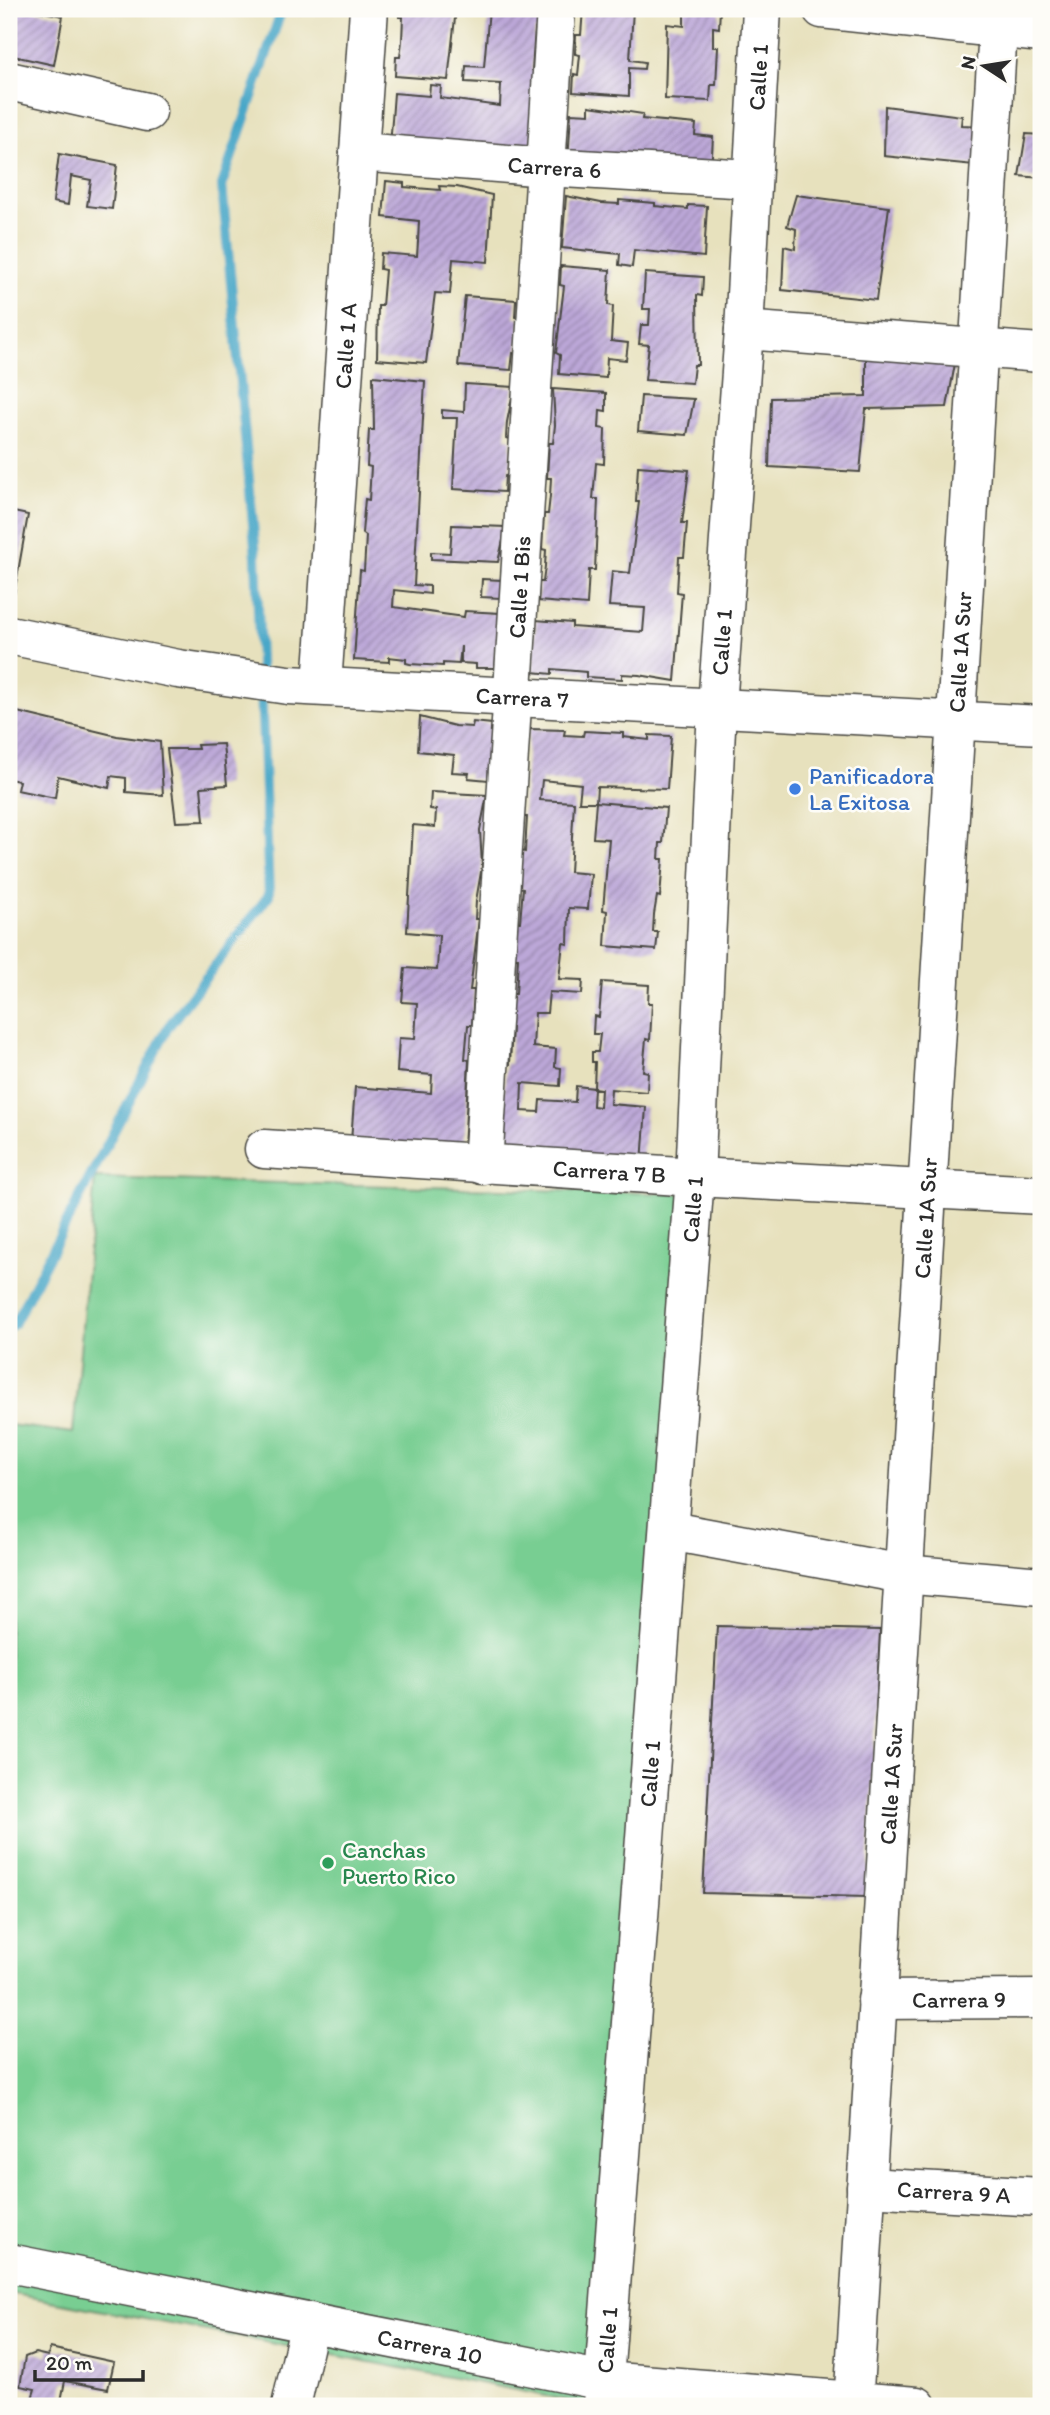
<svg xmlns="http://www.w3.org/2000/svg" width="1050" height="2415" font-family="Itim,sans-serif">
	<defs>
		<pattern id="building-hatch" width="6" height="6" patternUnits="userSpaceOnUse" patternTransform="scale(1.75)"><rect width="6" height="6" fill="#bca7d8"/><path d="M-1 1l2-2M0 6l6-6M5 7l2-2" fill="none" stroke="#9988af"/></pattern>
	</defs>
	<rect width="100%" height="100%" fill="#fdfcf7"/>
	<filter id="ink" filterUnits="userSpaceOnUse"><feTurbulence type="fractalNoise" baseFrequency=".0143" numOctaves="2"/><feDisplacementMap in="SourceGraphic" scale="14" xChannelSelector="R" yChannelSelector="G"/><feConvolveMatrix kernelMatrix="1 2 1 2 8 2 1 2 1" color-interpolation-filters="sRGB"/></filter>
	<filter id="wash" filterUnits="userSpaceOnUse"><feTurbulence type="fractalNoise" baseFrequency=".00686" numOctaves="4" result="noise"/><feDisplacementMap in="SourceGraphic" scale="28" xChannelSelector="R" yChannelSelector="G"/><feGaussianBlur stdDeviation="1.57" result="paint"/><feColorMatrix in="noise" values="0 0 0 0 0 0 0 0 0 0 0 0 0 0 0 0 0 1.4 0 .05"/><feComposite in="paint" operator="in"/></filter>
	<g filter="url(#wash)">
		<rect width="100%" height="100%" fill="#e7e1bd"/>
		<path fill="#78ce92" stroke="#527c5e" stroke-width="2" d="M95,1178L685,1194L599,2406L9,2293V1425L73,1433Z"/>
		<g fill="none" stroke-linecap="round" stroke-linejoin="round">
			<path stroke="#49a7c8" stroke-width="10" d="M9,1327L14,1324L168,1027L269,895L256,556L222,185L282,9"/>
		</g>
		<g id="blocks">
			<g fill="url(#building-hatch)">
				<path d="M9,9H27L63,16L54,65L9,55Z"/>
				<path d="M399,9H456L448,80L395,76L396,57H400L402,41L403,17H399Z"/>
				<path d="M489,9H541L539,30L535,29L532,70L537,71L532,147H390L394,93L429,96L430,85L441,86L440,98L500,106L501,84L465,82L466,66L484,67Z"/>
				<path d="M583,9H633L630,60L645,62L644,69L629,68V96L573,92L574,74L578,75L580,55L575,54L576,35H581Z"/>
				<path d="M684,9H720L719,28L713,27V47H718L716,85H711L710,101L665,99L667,24L684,26Z"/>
				<path d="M589,106L643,114L642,119L696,124L695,135L713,137L711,172L568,162L571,113L589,114Z"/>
				<path d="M885,106L962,116L961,125L983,126L974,165L884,156Z"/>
				<path d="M1026,134L1041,135V178L1019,176Z"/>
				<path d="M59,154L117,165L112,209L87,206L91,180L71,176L68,205L53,202Z"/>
				<path d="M386,181L404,183V187L440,190L439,186L457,187L492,195L488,262L453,259L450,294L435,293L426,363L377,359L378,306H382L385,270L380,269L381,253L417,256L418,242L419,221L383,217Z"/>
				<path d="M796,195L889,207L876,300L782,290L784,246L795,249L796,229L787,226Z"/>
				<path d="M566,196L601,203L619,204V200L655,203V206L688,209V205L707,206L704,257L634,250L632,267L619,265L620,254L562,248Z"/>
				<path d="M561,266L610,270L608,305L613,306L611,341L628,343L626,360L607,358L606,378L559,374L560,355L556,353L564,286L560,285Z"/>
				<path d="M645,273L703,277L702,296L697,295L698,365H694L692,383L645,380L649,345L639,344L641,325H649L650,309H643Z"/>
				<path d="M465,296L516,300L515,317L520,318L517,354L513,353L511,370L458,366Z"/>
				<path d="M957,353L947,407L866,409L860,472L769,467L771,398L866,396V354Z"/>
				<path d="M373,376L425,381L414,585L430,586V594L394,590L393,607L464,617L465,611L500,613L495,668H476V664L461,663V646L459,664L443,663V666L410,664L406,663V659L389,657V662L354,660L360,570L364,571L366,536L362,533L365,499L369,500L371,467L367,466L369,430H374Z"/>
				<path d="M465,384L514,387L507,422L506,438L511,439L509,475L505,476L504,492L453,489L457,418H442V410L464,412Z"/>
				<path d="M553,389L606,393V411L600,410L599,428L605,429L604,464L596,463L593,499H598L595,570H589L587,605L538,601L539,582H543L545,566L546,550L542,549L544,514H548L550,496L551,478H547L549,443H553L555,425Z"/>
				<path d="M641,396L694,399L687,435L638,431Z"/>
				<path d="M638,466L689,470L682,523H687L684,557H679L678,575L677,592L682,593L675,681L639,675L622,674V679L586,677V672L552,669V674L533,672L536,620L572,623V627L643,632L645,608L609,606L612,571L630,573L639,502H636Z"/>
				<path d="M9,511L28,515L11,612L9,611Z"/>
				<path d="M452,525L506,527L498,562L431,559V552L450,553Z"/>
				<path d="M482,579L502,580L501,598L481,597Z"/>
				<path d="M9,710L117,736L160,742L163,795L126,792V778L111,776L109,788L58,776L55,798L17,790L19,781L9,779Z"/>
				<path d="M420,717L455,726L472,727L473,722L492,724L488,780L468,778L469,773L452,772L454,755L418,751Z"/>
				<path d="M529,729L565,730L564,735L583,736L584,731L623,733V737L649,740V735L671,736L667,789L597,787L596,802H579L581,784L542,780L540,800L574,802L570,872L591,874L588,909L569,908L568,944L563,943L559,979L583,980L582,994L549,992L547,1013H535L533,1047L556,1049L555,1067L561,1068L560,1086L522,1083L521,1111L539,1112L540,1100L575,1102L576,1086L594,1088L593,1106L600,1107L601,1089L594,1088L595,1062H592V1052H598L600,1034H593L594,1016L599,1017L602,982L649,985L648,1003H652L650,1040L646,1039L643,1071L648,1072L647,1092L611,1089L610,1104L646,1107L642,1163L501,1150L506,1063L510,1064L512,1028H508L511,994H516L518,958H513L516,922H520L523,888L518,887L521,851L525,852L526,834L527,817H523Z"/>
				<path d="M223,744L227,785L201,787L204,821L176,822L167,749H198L197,745Z"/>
				<path d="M431,792L487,795L480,830L482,866L476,901L475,919H479L470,990H474L472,1025H468L465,1059L469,1060L464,1148L351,1141L355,1087L431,1093L432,1075L397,1072L399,1038L415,1039L417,1003L402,1002L405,968L437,970L439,935L407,932L413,825L435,827L436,810L430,809Z"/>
				<path d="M596,802L666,808L663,843H660L659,859H663L660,897L657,896L654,914L653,932H658L656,950L605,946L607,911L603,910L609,839L593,838Z"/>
				<path d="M717,1626L880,1630L867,1897L703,1893Z"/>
				<path d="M50,2348L114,2362L108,2389L65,2381L60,2406H16L17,2399L31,2402L35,2389L20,2386L25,2357L35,2353L48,2356Z"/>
			</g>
		</g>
	</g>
	<g filter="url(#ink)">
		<use href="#blocks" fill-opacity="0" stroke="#474641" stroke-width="2"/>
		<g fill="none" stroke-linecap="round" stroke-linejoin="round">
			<g stroke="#474641" stroke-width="41">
				<g id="minor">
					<path d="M822,9L1041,33"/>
					<path d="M9,81L147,112"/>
					<path id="s1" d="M359,152L546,167L751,179"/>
					<path d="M744,330L1041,353"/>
					<path id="s2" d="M9,635L178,669L288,685L1041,725"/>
					<path id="s3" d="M322,685L369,9"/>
					<path id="s4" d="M264,1149L695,1177L1041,1195"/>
					<path id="s5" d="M483,1165L556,9"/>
					<path d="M670,1531L903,1574L1041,1586"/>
					<path id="s6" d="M877,2000L1041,1999"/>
					<path id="s7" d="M866,2187L1041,2197"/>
					<path id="s8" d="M9,2263L604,2381L917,2406"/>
					<path d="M291,2406L310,2322"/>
					<path id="s9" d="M602,2406L695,1177L717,707L744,330L762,9"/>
					<path id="s10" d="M853,2406L998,29"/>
				</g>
			</g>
			<use href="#minor" stroke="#fff" stroke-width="38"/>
		</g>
	</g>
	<circle fill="#3f7fe0" stroke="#fdfcf7" stroke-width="2.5" cx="795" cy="789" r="7"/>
	<circle fill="#2e9e5b" stroke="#fdfcf7" stroke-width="2.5" cx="328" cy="1863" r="7"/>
	<g text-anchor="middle" stroke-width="5" stroke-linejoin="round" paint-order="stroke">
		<g font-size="23" fill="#2b2b2b" stroke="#fdfcf7">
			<text dy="8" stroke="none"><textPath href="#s9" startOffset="2334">Calle 1</textPath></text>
			<text dy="8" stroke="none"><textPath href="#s1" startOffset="196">Carrera 6</textPath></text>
			<text dy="8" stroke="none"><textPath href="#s3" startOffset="340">Calle 1 A</textPath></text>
			<text dy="8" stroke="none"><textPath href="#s5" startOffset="579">Calle 1 Bis</textPath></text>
			<text dy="8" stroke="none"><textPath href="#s9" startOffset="1768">Calle 1</textPath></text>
			<text dy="8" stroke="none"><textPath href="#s10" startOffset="1757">Calle 1A Sur</textPath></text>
			<text dy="8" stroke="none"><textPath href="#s2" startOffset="518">Carrera 7</textPath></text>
			<text dy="8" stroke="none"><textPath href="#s4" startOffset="346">Carrera 7 B</textPath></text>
			<text dy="8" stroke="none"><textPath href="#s9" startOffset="1200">Calle 1</textPath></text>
			<text dy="8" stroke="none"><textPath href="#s10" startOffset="1190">Calle 1A Sur</textPath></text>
			<text dy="8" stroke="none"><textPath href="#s9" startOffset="634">Calle 1</textPath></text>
			<text dy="8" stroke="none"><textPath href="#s10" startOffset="623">Calle 1A Sur</textPath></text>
			<text dy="8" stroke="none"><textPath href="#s6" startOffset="82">Carrera 9</textPath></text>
			<text dy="8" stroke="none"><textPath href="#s7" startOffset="88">Carrera 9 A</textPath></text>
			<text dy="8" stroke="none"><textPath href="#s9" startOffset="66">Calle 1</textPath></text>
			<text dy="8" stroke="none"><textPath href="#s8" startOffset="429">Carrera 10</textPath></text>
		</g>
		<g font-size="23" fill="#366cbe" stroke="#fdfcf7" text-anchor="start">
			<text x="809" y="784">Panificadora<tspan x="809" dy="26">La Exitosa</tspan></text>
		</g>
		<g font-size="23" fill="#27864d" stroke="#fdfcf7" text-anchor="start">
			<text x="342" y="1858">Canchas<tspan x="342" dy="26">Puerto Rico</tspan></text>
		</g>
	</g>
	<rect width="1050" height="2415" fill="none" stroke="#fdfcf7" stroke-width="35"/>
	<g transform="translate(984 66) rotate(282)" stroke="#fdfcf7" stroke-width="5" paint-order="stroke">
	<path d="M0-5L12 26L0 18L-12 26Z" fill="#2b2b2b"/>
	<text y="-10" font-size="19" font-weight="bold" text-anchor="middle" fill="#2b2b2b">N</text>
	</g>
	<path d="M35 2370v10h108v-10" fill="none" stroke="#2b2b2b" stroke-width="3.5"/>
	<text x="46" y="2370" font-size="21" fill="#2b2b2b" stroke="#fdfcf7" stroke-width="5" paint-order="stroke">20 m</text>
</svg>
